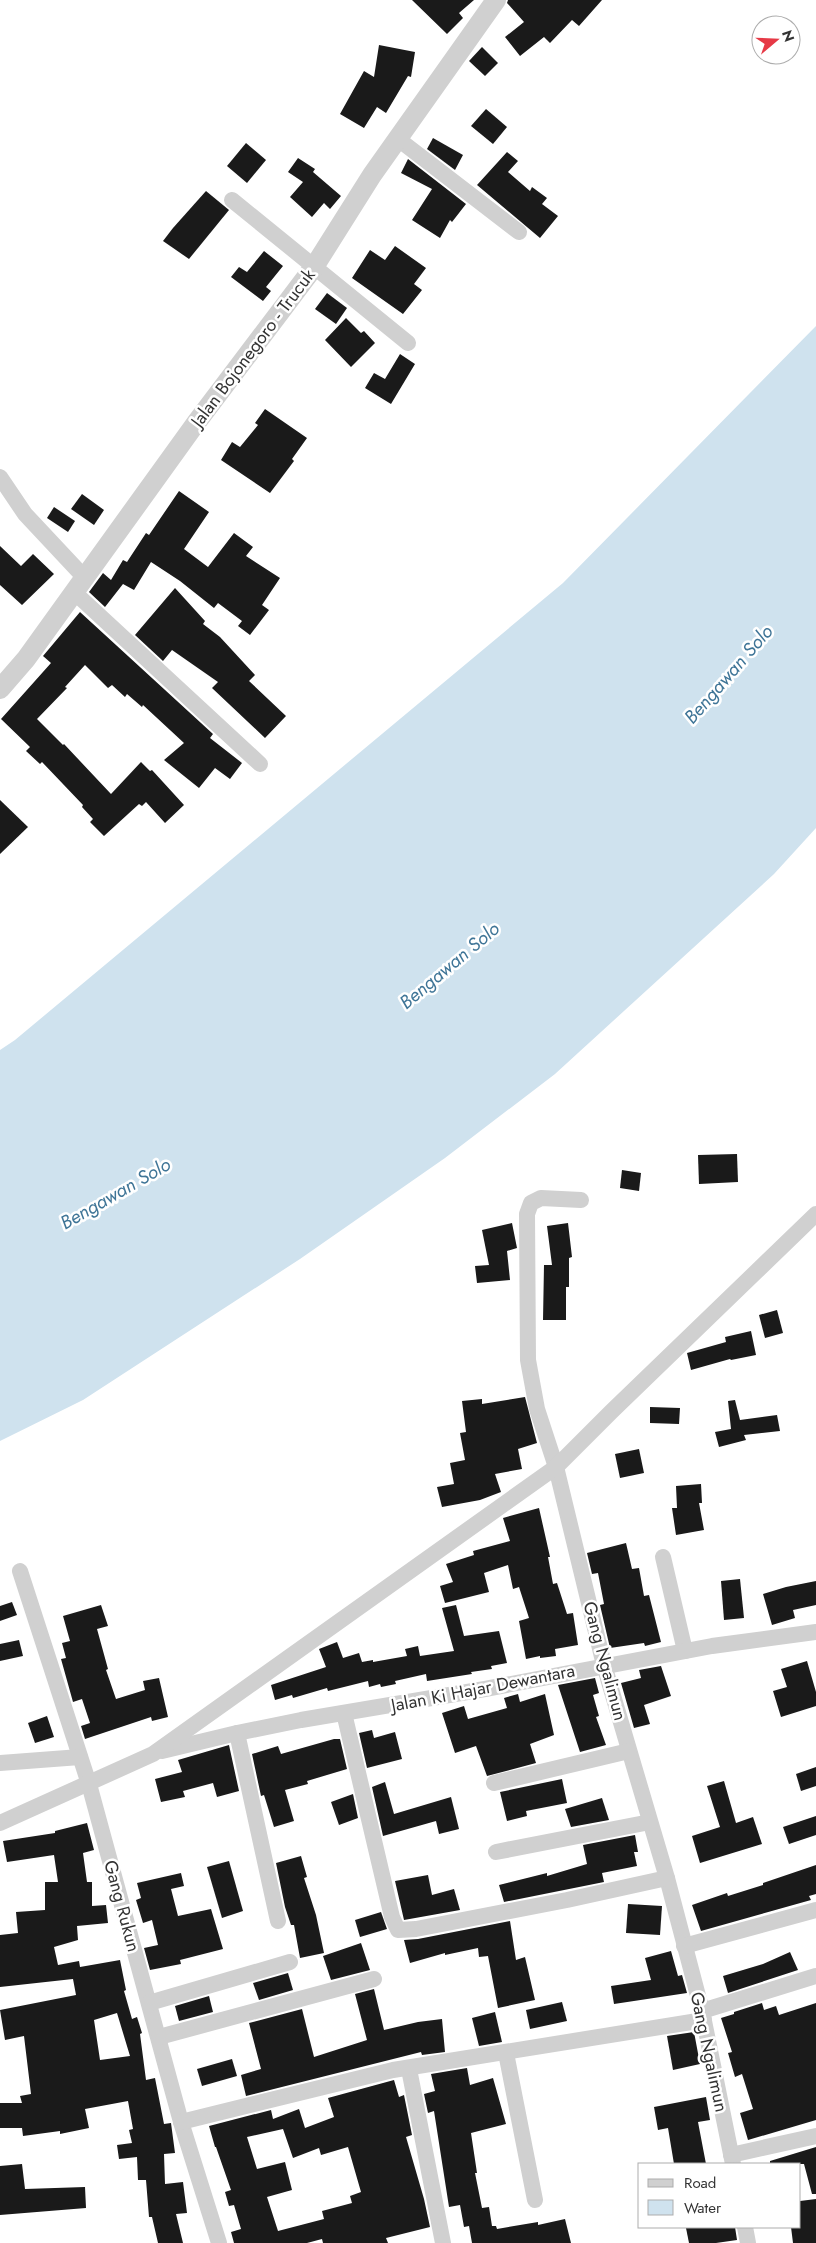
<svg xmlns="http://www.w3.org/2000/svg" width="816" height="2243" font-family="Jost,sans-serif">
	<rect width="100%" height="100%" fill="#fff"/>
	<path fill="#cfe2ee" d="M816,326V828L774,874L555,1074L445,1158L300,1259L83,1400L0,1441V1050L15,1040L563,583Z"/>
	<g fill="#1a1a1a" fill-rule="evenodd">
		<path d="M412,0H474L459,13L463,18L447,34Z"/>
		<path d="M508,0H602L579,26L572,20L550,43L544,37L520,56L505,37L524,22L507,3Z"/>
		<path d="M379,45L415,52L411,77L408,76L386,113L377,107L364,128L340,114L364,71L374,77Z"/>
		<path d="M482,47L498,63L485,76L469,61Z"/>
		<path d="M486,109L507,127L493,144L471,126Z"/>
		<path d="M433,138L463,155L455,170L427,149Z"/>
		<path d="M246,143L266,160L247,183L227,166Z"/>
		<path d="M507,152L518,161L508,172L530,191L532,187L547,198L542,204L558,216L540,238L477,185Z"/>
		<path d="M298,158L315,169L313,172L341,196L330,209L324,203L312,217L290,197L303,182L288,172Z"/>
		<path d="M408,159L466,204L452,222L450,220L440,238L412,220L432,189L401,173Z"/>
		<path d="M206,191L229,210L189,259L163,241L173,228Z"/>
		<path d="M395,246L426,268L414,284L422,290L403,314L352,278L370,250L385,260Z"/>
		<path d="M264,251L283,266L266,287L271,291L263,301L231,277L239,267L247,272Z"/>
		<path d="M327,293L347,308L336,324L315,309Z"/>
		<path d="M346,318L361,333L364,331L375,343L351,367L325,340Z"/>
		<path d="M400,354L415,364L391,404L365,388L374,373L385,379Z"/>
		<path d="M265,409L307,438L292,459L294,461L270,493L221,460L232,442L240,447L258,425L255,423Z"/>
		<path d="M179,491L209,512L184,549L208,567L234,533L253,547L246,556L280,578L262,605L269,610L250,635L238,626L242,621L218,603L214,608L180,581L151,562L134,590L123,584L105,607L89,592L103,573L111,580L123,560L127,562L146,533L149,535Z"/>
		<path d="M82,494L104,510L94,525L71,509Z"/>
		<path d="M54,507L75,521L68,532L47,518Z"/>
		<path d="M0,546L21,566L33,554L54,574L22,605L0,585Z"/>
		<path d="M175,588L205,621L203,624L220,637L255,675L249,681L286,716L265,738L212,688L218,682L172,650L163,661L135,635Z"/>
		<path d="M80,612L213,734L210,738L242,763L230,779L215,768L199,788L164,760L184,743L143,705L142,707L127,694L125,697L112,685L108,688L85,665L65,687L67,688L37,719L63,745L64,744L111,794L141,762L150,771L152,770L184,805L165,823L146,802L142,806L139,804L104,836L90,822L93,819L82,807L83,805L42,762L40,764L26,751L30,747L1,719L51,663L43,656Z"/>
		<path d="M0,800L28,827L0,854Z"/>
		<path d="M737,1154L738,1182L699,1184L698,1155Z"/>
		<path d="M622,1170L641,1173L639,1191L620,1188Z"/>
		<path d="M512,1223L517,1248L507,1251L510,1280L477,1283L475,1266L489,1265L482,1230Z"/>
		<path d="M568,1223L572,1257L569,1258V1287H566V1320H543L544,1265H552L547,1226Z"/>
		<path d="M777,1310L783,1333L765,1338L759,1315Z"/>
		<path d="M751,1331L756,1355L731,1360L730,1359L691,1370L687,1353L726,1342L725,1337Z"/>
		<path d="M525,1397L537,1443L518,1449L522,1469L495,1474L501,1492L480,1500L442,1507L437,1487L454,1484L450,1463L465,1460L460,1433L466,1432L462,1401L482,1399V1404Z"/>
		<path d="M735,1400L740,1420L777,1415L780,1431L744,1435L746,1440L719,1447L715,1432L731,1429L728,1401Z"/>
		<path d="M650,1407L680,1408L679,1424L650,1423Z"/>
		<path d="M639,1449L644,1473L620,1478L615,1454Z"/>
		<path d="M701,1484L702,1503H699L704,1530L676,1535L672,1508H677L676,1486Z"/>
		<path d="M539,1508L550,1557H548L553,1584L557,1583L567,1614L573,1613L578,1645L555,1649L556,1656L540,1658V1656L526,1659L519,1621L529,1618L519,1587L513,1589L508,1565L484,1573L489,1592L445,1603L440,1586L453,1582L446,1564L474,1555L473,1551L510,1541L503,1518Z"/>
		<path d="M626,1543L632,1569L639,1568L644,1596L649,1595L661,1642L645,1646L644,1643L610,1648L600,1605L604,1604L598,1573L592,1574L587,1553Z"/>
		<path d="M740,1579L744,1618L724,1620L721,1581Z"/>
		<path d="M816,1581V1605L793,1610L795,1618L772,1625L763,1594L786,1587Z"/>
		<path d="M12,1602L17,1615L0,1621V1606Z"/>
		<path d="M101,1605L108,1626L97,1629L108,1669L106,1670L116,1699L145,1690L143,1681L159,1678L168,1717L152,1721L151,1717L85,1739L81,1726L90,1723L82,1699L73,1702L61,1659L66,1658L62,1643L70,1641L63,1616Z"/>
		<path d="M456,1605L464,1636L499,1631L507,1663L491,1666L492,1669L471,1672L472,1674L427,1681L426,1674L395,1681L396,1684L381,1687L380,1684L369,1687L368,1681L328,1691L327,1688L293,1698L292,1695L275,1700L271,1685L326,1667L319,1649L337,1642L343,1658L359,1653L362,1662L373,1660V1662L407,1656L405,1649L418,1646L420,1656L454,1651L442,1608Z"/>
		<path d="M19,1640L23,1656L0,1661V1644Z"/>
		<path d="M807,1661L816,1692V1706L781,1717L773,1691L787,1687L781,1669Z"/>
		<path d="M661,1666L671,1696L644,1705L650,1724L634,1728L621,1683L641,1678L639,1670Z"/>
		<path d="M595,1678L599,1693L593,1695L599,1716L596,1717L606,1745L580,1752L558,1685Z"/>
		<path d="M518,1694L520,1702L545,1694L554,1735L530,1744L536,1763L487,1776L476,1746L455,1753L442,1713L464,1706L468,1719L507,1708L504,1698Z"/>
		<path d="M47,1716L54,1737L35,1743L28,1723Z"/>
		<path d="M372,1730L374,1738L395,1732L402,1759L367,1768L359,1733Z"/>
		<path d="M334,1739H340L347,1769L307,1781L308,1784L285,1790L294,1821L274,1827L264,1795L261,1796L252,1754L278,1746L281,1754Z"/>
		<path d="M229,1745L239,1791L217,1797L213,1783L183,1791L185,1797L161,1802L155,1779L182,1772L178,1760Z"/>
		<path d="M816,1767V1786L801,1791L796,1774Z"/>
		<path d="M562,1779L567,1803L526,1811L527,1816L507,1821L500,1792Z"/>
		<path d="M724,1781L736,1823L753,1817L762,1844L700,1863L692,1836L720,1827L707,1786Z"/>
		<path d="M385,1782L394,1814L451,1797L459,1829L439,1834L436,1821L383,1836L372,1787Z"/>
		<path d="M353,1794L358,1818L339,1825L331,1802Z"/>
		<path d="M602,1798L609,1820L571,1827L565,1809Z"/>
		<path d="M816,1816V1835L789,1844L783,1827Z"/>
		<path d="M87,1823L94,1850L83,1853L87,1882H92V1906L106,1905L108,1923L77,1926L78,1940L54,1947L58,1965L79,1961L80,1967L120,1960L126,1990L124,1991L132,2019L137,2017L142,2033L140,2034L146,2080L155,2078L164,2124L171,2123L175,2153L164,2154L165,2184L183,2182L187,2213L176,2214L183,2243H158L152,2217H149L146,2180H138L137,2157L119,2159L117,2145L132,2143L129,2130L133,2129L128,2101L85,2109L89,2128L60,2134V2131L23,2136L22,2128H0V2103H22L20,2096L31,2094L24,2036L5,2040L0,2010L76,1995L73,1979L0,1987V1935L18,1933L16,1912L45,1910V1882H58L54,1855L7,1862L3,1841L55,1833V1831ZM117,2013L130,2056L100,2060L94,2020Z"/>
		<path d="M635,1835L638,1852H634L637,1866L602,1873L604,1882L504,1902L499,1885L547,1873V1876L587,1864L583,1845Z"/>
		<path d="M301,1856L307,1877L304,1878L316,1915L324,1953L300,1958L294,1925H291L285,1907L276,1863Z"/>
		<path d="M229,1861L243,1911L222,1918L207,1867Z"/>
		<path d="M816,1865V1894L809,1896L811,1900L701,1931L692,1905L727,1893L728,1896L763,1885V1883Z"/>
		<path d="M181,1873L184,1886L171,1889L178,1916L211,1909L223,1949L180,1960L181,1964L150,1970L144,1948L158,1945L152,1920L143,1923L136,1900L141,1898L137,1883Z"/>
		<path d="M428,1875L432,1895L454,1889L460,1910L404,1920L395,1881Z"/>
		<path d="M628,1904L662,1906L660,1935L626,1933Z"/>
		<path d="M381,1912L387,1929L360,1937L355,1920Z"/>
		<path d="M510,1921L516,1960L525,1957L535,2000L498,2008L488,1956L479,1957L478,1948L445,1955V1953L410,1963L404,1940L418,1939Z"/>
		<path d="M361,1943L370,1970L331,1980L323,1956Z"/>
		<path d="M671,1951L678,1976L682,1975L687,1993L614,2004L611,1986L651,1980L645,1958Z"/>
		<path d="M790,1952L798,1970L728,1993L723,1976L763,1964Z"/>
		<path d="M288,1973L293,1990L259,2000L253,1983Z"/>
		<path d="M374,1989L384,2030L418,2022L442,2019L445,2052L422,2055L421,2052L246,2096L241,2075L261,2069L249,2023L302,2009L314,2057L367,2040L355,1994Z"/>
		<path d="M209,1996L213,2012L179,2021L175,2006Z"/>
		<path d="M562,2002L567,2021L530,2029L526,2010Z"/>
		<path d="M762,2003L764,2010L776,2006L779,2015L816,2003V2120L748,2140L740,2113L753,2109L742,2074L735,2077L728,2053L732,2052L721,2018L734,2014V2012Z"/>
		<path d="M495,2012L502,2042L479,2046L472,2018Z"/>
		<path d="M694,2032L700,2064L673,2070L667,2036Z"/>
		<path d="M232,2059L237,2076L202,2086L197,2069Z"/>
		<path d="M467,2068L470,2085L493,2078L506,2124L471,2133L477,2173H475L482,2208L489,2207L492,2226H496L497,2229L538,2222V2225L565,2219L571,2243H472L469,2226L464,2227L460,2205L449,2207L434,2111L428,2113L424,2094L435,2091L431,2074Z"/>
		<path d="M394,2080L399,2097L404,2095L412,2135L406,2137L424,2199L430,2227L386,2238L388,2243H323L322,2239L307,2243H234L231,2232L241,2229L234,2205L229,2206L225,2192L231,2190L216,2147H215L209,2126L271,2110L273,2119L299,2109L305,2128L334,2117L328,2098ZM283,2129L293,2158L319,2148L321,2155L348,2147L361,2192L350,2196L352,2203L322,2211L324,2219L278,2231L267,2197L292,2190L285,2162L257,2169L247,2137Z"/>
		<path d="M706,2097L710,2120L698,2122L706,2164H674L668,2128L658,2130L654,2107Z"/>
		<path d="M816,2147V2194H812L804,2164H770V2161Z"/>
		<path d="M22,2164L25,2189L85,2187L86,2208L0,2215V2166Z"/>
		<path d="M816,2199V2243H793L791,2227H800V2201Z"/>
		<path d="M693,2227H735L737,2240L716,2243H689L686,2228Z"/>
	</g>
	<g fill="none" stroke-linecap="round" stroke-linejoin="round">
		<g stroke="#d0d0d0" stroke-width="16">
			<path d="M398,139L519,232"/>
			<path d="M232,200L408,343"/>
			<path d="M0,477L25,514L84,577"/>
			<path d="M74,592L260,764"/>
			<path d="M581,1200L541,1198L531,1203L527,1214L528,1360L537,1409L556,1467L604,1665L667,1878L702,2011L733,2164"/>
			<path d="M663,1557L685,1651"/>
			<path d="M20,1571L89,1784L181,2122L219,2243"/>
			<path d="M344,1713L392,1917L398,1930L416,1929L567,1900L667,1878"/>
			<path d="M237,1733L278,1921"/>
			<path d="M162,1751L237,1733L301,1720L485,1689L712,1646L816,1632"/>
			<path d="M0,1763L80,1757"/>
			<path d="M494,1783L629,1751"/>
			<path d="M0,1823L153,1754L556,1467L612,1411L816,1214"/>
			<path d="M496,1852L650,1822"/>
			<path d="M684,1946L816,1910"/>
			<path d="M149,2003L290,1962"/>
			<path d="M702,2011L816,1976"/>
			<path d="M159,2037L374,1979"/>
			<path d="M506,2053L535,2200"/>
			<path d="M409,2069L443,2243"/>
			<path d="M181,2122L393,2070L704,2020"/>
			<path d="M731,2155L816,2136"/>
			<path d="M745,2227L748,2243"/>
		</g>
		<path stroke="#d0d0d0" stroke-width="20" d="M0,689L26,659L196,423L314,267L372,175L496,0"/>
	</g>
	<g text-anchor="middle" stroke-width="5" stroke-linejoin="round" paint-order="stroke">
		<g font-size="18" fill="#333" stroke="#fff">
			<text transform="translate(253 348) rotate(-53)" y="6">Jalan Bojonegoro - Trucuk</text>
			<text transform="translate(605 1661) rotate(75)" y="6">Gang Ngalimun</text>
			<text transform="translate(483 1688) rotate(-11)" y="6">Jalan Ki Hajar Dewantara</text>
			<text transform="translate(122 1906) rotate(75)" y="6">Gang Rukun</text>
			<text transform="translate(709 2052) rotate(78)" y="6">Gang Ngalimun</text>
		</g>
		<g font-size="19" font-style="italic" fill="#3f7597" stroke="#fff">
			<text transform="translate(728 674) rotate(-49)" y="7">Bengawan Solo</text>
			<text transform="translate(449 965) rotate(-40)" y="7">Bengawan Solo</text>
			<text transform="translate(115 1193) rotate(-30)" y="7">Bengawan Solo</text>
		</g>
	</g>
	<rect x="638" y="2163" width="162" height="65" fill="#ffffff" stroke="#adadad"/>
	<rect x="648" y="2179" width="25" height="8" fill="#d0d0d0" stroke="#adadad"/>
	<text x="684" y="2188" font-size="15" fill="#333333">Road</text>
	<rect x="648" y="2200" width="25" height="15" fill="#cfe2ee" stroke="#adadad"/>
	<text x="684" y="2213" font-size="15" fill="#333333">Water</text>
	<g transform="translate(776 40) rotate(71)"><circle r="24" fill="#ffffff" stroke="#adadad"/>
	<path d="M0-4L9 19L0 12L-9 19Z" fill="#e63946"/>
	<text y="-8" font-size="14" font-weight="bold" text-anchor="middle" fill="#333333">N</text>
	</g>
</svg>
